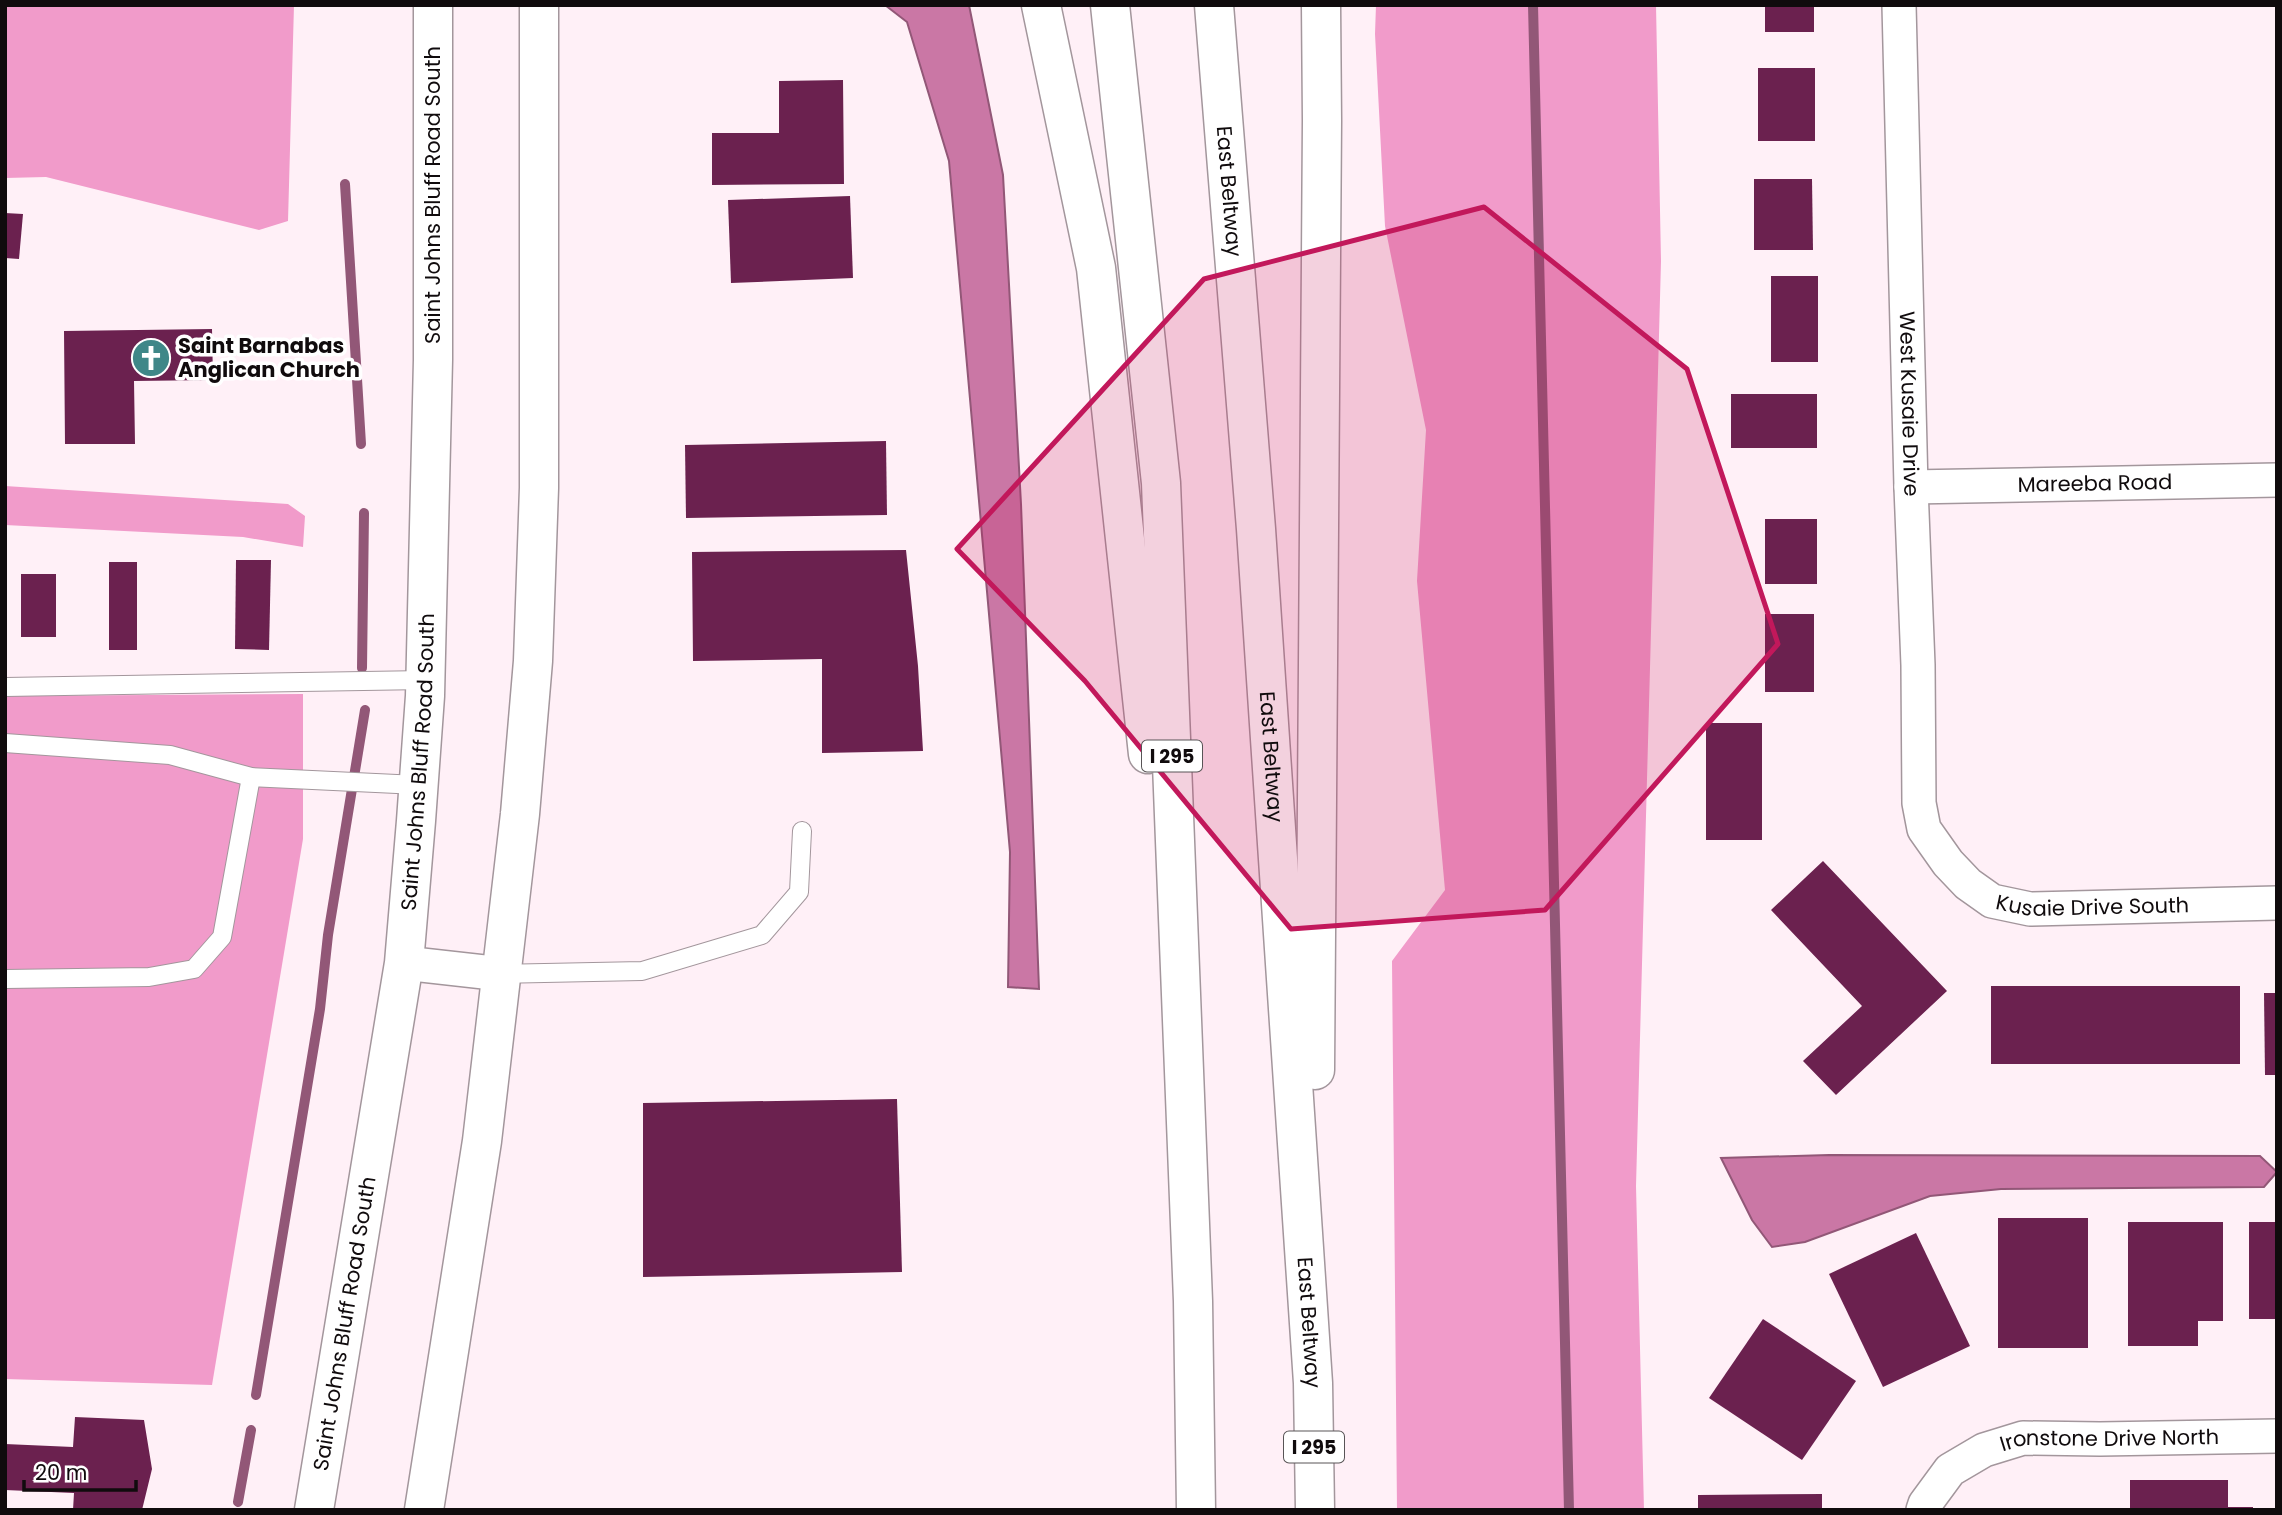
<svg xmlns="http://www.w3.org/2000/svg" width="2282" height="1515" font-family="Poppins,sans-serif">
	<rect width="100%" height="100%" fill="#fff0f7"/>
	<g fill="#f19bca">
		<path d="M5,5H294L288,221L259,230L46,177L5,178Z"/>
		<path d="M1376,5H1656L1661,261L1636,1186L1644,1510H1397L1392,961L1445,890L1417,581L1426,430L1385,226L1375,34Z"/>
		<path d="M5,486L288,504L305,516L303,547L243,537L5,525Z"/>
		<path d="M303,694V839L212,1385L5,1379V696Z"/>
	</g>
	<g fill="#ca77a5" stroke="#925777" stroke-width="2">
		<path d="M885,5H969L1003,175L1021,504L1039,989L1008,987L1010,852L949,161L907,22Z"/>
		<path d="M1829,1155L2260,1156L2277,1172L2264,1187L2001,1189L1930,1196L1805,1242L1772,1247L1752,1220L1721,1158Z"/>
	</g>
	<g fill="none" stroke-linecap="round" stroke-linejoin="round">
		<g stroke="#925777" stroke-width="10">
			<path d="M1533,5L1569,1510"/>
			<path d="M345,184L361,444"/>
			<path d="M362,668L364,513"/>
			<path d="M256,1395L320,1009L328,935L365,710"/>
			<path d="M238,1502L251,1430"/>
		</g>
	</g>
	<g fill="#6b214f">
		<rect x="1765" y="5" width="49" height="27"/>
		<rect x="1758" y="68" width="57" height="73"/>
		<path d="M843,80L844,184L712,185V133H779V81Z"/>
		<path d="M1754,179H1812L1813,250H1754Z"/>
		<path d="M850,196L853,278L731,283L728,200Z"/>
		<path d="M5,213L23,214L19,259L5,258Z"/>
		<rect x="1771" y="276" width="47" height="86"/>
		<path d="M212,329L213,380L134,381L135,444H65L64,331Z"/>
		<rect x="1731" y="394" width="86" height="54"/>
		<path d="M886,441L887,515L686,518L685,445Z"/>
		<rect x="1765" y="519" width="52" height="65"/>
		<path d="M906,550L918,666L923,751L822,753V659L693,661L692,552Z"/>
		<path d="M236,560H271L269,650L235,649Z"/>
		<rect x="109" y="562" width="28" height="88"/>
		<rect x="21" y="574" width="35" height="63"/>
		<rect x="1765" y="614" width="49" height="78"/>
		<rect x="1706" y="723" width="56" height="117"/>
		<path d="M1823,861L1947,991L1836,1095L1803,1061L1862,1006L1771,910Z"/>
		<rect x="1991" y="986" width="249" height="78"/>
		<path d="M2264,993H2277V1075H2265Z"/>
		<path d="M897,1099L902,1272L643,1277V1103Z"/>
		<rect x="1998" y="1218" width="90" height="130"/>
		<path d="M2128,1222H2223V1321H2198V1346H2128Z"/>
		<rect x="2249" y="1222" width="28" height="97"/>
		<path d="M1916,1233L1970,1346L1883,1387L1829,1274Z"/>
		<path d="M1763,1319L1856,1381L1802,1460L1709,1398Z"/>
		<path d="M75,1417L144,1420L152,1469L142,1510H73L74,1493L5,1490V1444L73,1447Z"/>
		<path d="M2130,1480H2228V1507H2253V1510H2130Z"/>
		<path d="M1822,1494V1510H1698V1495Z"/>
	</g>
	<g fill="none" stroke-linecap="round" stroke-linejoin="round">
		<g stroke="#a3969c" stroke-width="20">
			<g id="lane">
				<path d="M5,687L426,680"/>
				<path d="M5,743L170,755L251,777L418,785"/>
				<path d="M502,974L642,971L762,935L799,892L802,831"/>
				<path d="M5,979L149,977L194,969L222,937L251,777"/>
			</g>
		</g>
		<g stroke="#a3969c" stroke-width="36">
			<g id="street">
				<path id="s1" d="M1899,5L1911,487L1918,665L1919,803L1924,829L1948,863L1968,884L1992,901L2030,909L2277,903"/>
				<path id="s2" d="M1911,487L2277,480"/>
				<path d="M404,963L502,974"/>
				<path id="s3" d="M1923,1510L1925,1504L1950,1470L1984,1450L2023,1438L2100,1439L2277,1436"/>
			</g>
		</g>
		<g stroke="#a3969c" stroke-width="41">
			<g id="secondary">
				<path id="s4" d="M314,1510L404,963L416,821L425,696L433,360V5"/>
				<path d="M424,1510L482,1141L520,814L533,661L539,488V5"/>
			</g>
		</g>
		<g stroke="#a3969c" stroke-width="41">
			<g id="highway">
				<path d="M1041,5L1096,268L1148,754"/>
				<path d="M1110,5L1161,483L1193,1301L1196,1510"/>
				<path id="s5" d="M1214,5L1256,529L1313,1383L1315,1510"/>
				<path d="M1315,1070L1322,121L1321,5"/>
			</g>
		</g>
		<use href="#lane" stroke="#fff" stroke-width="18"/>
		<use href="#street" stroke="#fff" stroke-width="33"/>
		<use href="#secondary" stroke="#fff" stroke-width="38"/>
		<use href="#highway" stroke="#fff" stroke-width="38"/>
	</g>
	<path fill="#c2185b" fill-opacity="0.2" stroke="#c2185b" stroke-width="5" stroke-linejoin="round" d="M1484,207L1687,369L1778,644L1545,910L1291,929L1085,681L957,549L1204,279Z"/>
	<defs>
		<g id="church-disc" transform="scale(2.0125)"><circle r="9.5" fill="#3f8788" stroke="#fff"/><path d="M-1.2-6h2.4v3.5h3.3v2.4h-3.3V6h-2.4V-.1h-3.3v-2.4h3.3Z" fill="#fff"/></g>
	</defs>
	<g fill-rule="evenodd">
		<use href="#church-disc" x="151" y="358"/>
	</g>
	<g text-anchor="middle" stroke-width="7" stroke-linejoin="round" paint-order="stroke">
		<g fill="#fff" stroke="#585456" stroke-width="2">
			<rect x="1142" y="740.5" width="60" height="31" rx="5"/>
			<rect x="1284" y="1431.5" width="60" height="31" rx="5"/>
		</g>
		<g font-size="19" font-weight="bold" fill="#100b0d">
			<text x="1172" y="763">I 295</text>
			<text x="1314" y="1454">I 295</text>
		</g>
		<g font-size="21" fill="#100b0d" stroke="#fff">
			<text dy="7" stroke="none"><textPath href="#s5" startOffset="187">East Beltway</textPath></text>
			<text transform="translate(433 195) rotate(-90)" y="7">Saint Johns Bluff Road South</text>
			<text dy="7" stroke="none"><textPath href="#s1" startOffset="399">West Kusaie Drive</textPath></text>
			<text dy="7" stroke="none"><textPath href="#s2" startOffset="184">Mareeba Road</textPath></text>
			<text dy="7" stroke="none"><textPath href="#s5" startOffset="754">East Beltway</textPath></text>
			<text dy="7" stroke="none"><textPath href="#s4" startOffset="756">Saint Johns Bluff Road South</textPath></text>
			<text dy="7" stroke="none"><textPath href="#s1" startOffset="1026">Kusaie Drive South</textPath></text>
			<text dy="7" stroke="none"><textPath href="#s4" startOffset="189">Saint Johns Bluff Road South</textPath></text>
			<text dy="7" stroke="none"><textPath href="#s5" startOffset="1321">East Beltway</textPath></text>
			<text dy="7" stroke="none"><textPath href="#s3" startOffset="215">Ironstone Drive North</textPath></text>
		</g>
		<g font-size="21" font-weight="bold" fill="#100b0d" stroke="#fff" text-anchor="start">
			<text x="178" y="353">Saint Barnabas<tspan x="178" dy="24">Anglican Church</tspan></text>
		</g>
	</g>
	<rect width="2282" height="1515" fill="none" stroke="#100b0d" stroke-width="14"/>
	<path d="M24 1480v10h112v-10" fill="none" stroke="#100b0d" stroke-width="3.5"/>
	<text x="35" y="1480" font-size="21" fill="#100b0d" stroke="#ffffff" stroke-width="5" paint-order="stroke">20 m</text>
</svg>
